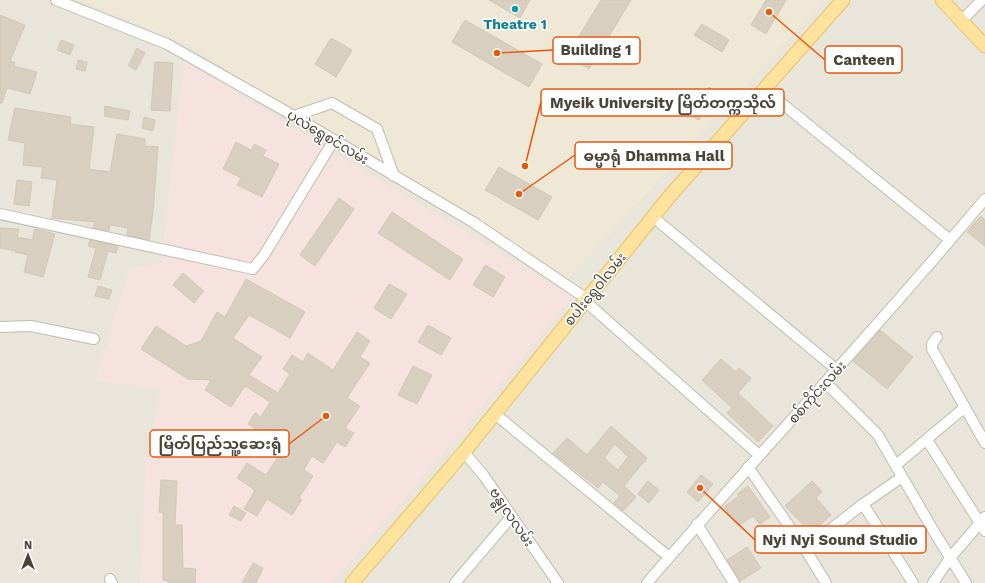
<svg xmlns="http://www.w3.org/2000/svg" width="985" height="583" font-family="'Work Sans','Noto Sans Myanmar',sans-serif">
	<rect width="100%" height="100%" fill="#f6f3ec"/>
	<rect fill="#eae5da" x="0" y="0" width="985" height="583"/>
	<path fill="#efe8d6" d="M80,0H825L564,283L194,48Z"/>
	<path fill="#f6e3e0" d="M184,61L573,297L432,467L332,583H140L146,460L161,389L95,381L129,270L161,262Z"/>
	<g fill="#d8cfc1" stroke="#d3c7b4" fill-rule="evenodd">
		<path d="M489,0H530L520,18Z"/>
		<path d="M601,0H631L589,69L567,56Z"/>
		<path d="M766,0H786L766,34L751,25Z"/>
		<path d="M0,15L25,25L10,61L15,63L14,66L37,72L30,94L7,88L2,103H0Z"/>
		<path d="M465,20L542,64L529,87L452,42Z"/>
		<path d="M702,24L729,40L722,52L694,35Z"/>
		<path d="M331,38L352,50L336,77L315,64Z"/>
		<path d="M61,40L74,45L70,55L57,50Z"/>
		<path d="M137,48L145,53L136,70L128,66Z"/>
		<path d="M78,60L87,62L85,71L76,69Z"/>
		<path d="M155,62L173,63L170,111L151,110Z"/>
		<path d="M709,87L717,92L709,105L707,104L699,120L690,115Z"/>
		<path d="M105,106L130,111L128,120L104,116Z"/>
		<path d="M15,108L71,117L70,124L94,127L89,169L110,172L117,134L145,139V146L158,147L153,212L149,240L127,235L128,228L110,225L109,231L93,228L95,222L52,218L57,180L41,178L43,167L23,165L25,143L8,140Z"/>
		<path d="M144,117L155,120L153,131L142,128Z"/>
		<path d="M236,142L251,150L254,144L266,150L263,156L279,164L262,197L237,185L241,178L223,169Z"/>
		<path d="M499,167L552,197L538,220L485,190Z"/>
		<path d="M17,180L32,182L29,206L14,204Z"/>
		<path d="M339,198L354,209L315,266L300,255Z"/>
		<path d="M392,212L463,259L450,280L378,233Z"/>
		<path d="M981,216L985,220V246L967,232Z"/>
		<path d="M0,228L19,229L17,237L32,240L35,229L55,234L43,277L24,272L28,255L15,252L16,251L0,248Z"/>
		<path d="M90,240L118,246L116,253L108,251L100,280L88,277L96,248L88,246Z"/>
		<path d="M485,265L505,277L493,297L473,285Z"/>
		<path d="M183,273L204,291L194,303L173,285Z"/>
		<path d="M246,279L305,312L290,338L249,315L233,338L262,357L249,375L278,393L290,374L283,369L292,355L303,362L308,353L333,370L357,332L370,341L360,357L370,363L347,398L360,406L345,428L354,433L345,447L337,442L323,463L312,456L304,470L313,476L299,498L302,500L292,515L267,499L257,516L244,509L255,490L237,478L247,463L266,475L278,457L251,440L257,430L248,424L255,413L261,417L270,402L245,386L231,407L205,390L211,380L188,379L141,349L156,326L186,346L201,341L217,312L225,317Z"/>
		<path d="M389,284L407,294L391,319L374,308Z"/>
		<path d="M98,286L112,290L109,299L95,296Z"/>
		<path d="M428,325L451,338L441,355L418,342Z"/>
		<path d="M880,330L913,357L887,389L853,361Z"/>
		<path d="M721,359L736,372L739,368L751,378L738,393L773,426L758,442L727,413L732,408L702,380Z"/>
		<path d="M413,366L432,375L417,404L398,395Z"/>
		<path d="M611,426L647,458L624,486L636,497L623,511L614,503L620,496L603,482L598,488L553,453L567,438L587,455ZM615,444L628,457L618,470L604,458Z"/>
		<path d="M701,475L713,484L698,502L687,492Z"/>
		<path d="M161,480L177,481L175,525H182L183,568L196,569L195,583H168V581L163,580V513L159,512Z"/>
		<path d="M648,481L659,490L649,503L638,494Z"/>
		<path d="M812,481L822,491L816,498L831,515L811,533L785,506Z"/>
		<path d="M748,486L770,517L760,524L753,516L738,526L724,507L739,496L737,494Z"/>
		<path d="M234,506L246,513L241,521L229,515Z"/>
		<path d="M747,547L761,568L740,581L727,560Z"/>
		<path d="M253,563L263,568L256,583H242Z"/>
	</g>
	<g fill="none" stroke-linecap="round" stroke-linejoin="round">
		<g stroke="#c2bbae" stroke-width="12">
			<g id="minor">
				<path d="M56,0L167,44L280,108L473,222L587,299"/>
				<path d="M961,21L982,0"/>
				<path d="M764,89L950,240"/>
				<path d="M294,116L332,103L377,129L394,176"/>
				<path d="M0,214L253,269L264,255L334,140"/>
				<path d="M653,217L837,370"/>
				<path d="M585,301L759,455"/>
				<path d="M0,327L31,326L94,339"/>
				<path d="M937,337L932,344V349L985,443"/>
				<path d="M826,383L878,435L933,530L966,583"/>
				<path d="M495,414L669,557"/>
				<path d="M927,440L985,531"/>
				<path d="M464,452L484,476L558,583"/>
				<path d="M896,465L964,408"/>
				<path d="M748,467L805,549L826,583"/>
				<path d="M902,477L863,504L913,583"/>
				<path d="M697,524L734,583"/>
				<path d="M805,549L863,504"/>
				<path d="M110,579L112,583"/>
				<path d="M455,583L511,517"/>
				<path d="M647,583C758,454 876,330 985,199"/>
				<path d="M933,583L950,558L985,517"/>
			</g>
		</g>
		<g stroke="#e6c16a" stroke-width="15">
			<g id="major">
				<path d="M942,0L985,46"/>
				<path d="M352,583L464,452L669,197L843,0"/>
			</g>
		</g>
		<use href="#minor" stroke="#fff" stroke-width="10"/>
		<use href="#major" stroke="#ffe39c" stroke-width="13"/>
	</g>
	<circle fill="#0f9aa8" stroke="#fff" stroke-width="1.5" cx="515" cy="9" r="4"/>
	<g text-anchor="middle" stroke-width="3" stroke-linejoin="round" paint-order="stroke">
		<g font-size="14" font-weight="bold" fill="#0d838f" stroke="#fff">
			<text x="515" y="29">Theatre 1</text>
		</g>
		<g font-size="14" fill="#4b4439" stroke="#fff">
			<text transform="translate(328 137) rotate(31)" y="5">ပုလဲရွေစင်လမ်း</text>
			<text transform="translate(595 289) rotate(-51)" y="5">စပါးရွေဝါလမ်း</text>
			<text transform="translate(817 392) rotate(-48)" y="5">စစ်ကိုင်းလမ်း</text>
			<text transform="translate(512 517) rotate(56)" y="5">ဗန္ဓုလလမ်း</text>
		</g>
	</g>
	<path fill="none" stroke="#e8590c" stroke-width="1.5" d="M497 53L553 50M769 12L825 60M525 166L541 102M519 194L575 155M326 416L289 444M700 488L755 540"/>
	<g fill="#e8590c" stroke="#fff" stroke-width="1.5">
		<circle cx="497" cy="53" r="4"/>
		<circle cx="769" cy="12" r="4"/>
		<circle cx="525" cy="166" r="4"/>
		<circle cx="519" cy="194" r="4"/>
		<circle cx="326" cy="416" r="4"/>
		<circle cx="700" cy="488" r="4"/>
	</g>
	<g fill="#fff" stroke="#e8590c" stroke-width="1.5">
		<rect x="553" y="37" width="87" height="27" rx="4"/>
		<rect x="825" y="46" width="77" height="27" rx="4"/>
		<rect x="541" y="89" width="243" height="27" rx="4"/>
		<rect x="575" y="142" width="157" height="27" rx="4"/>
		<rect x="150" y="430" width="139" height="27" rx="4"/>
		<rect x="755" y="526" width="171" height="27" rx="4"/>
	</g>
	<g font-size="15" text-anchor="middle" font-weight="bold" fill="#4b4439">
		<text x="596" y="55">Building 1</text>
		<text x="864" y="65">Canteen</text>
		<text x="663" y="108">Myeik University မြိတ်တက္ကသိုလ်</text>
		<text x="654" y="161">ဓမ္မာရုံ Dhamma Hall</text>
		<text x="220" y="449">မြိတ်ပြည်သူ့ဆေးရုံ</text>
		<text x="840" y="545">Nyi Nyi Sound Studio</text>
	</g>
	<g transform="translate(28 555)" stroke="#ffffff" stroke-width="3" paint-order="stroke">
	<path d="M0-3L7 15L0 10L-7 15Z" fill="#4b4439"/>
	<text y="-6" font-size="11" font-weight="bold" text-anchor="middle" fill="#4b4439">N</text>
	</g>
</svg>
